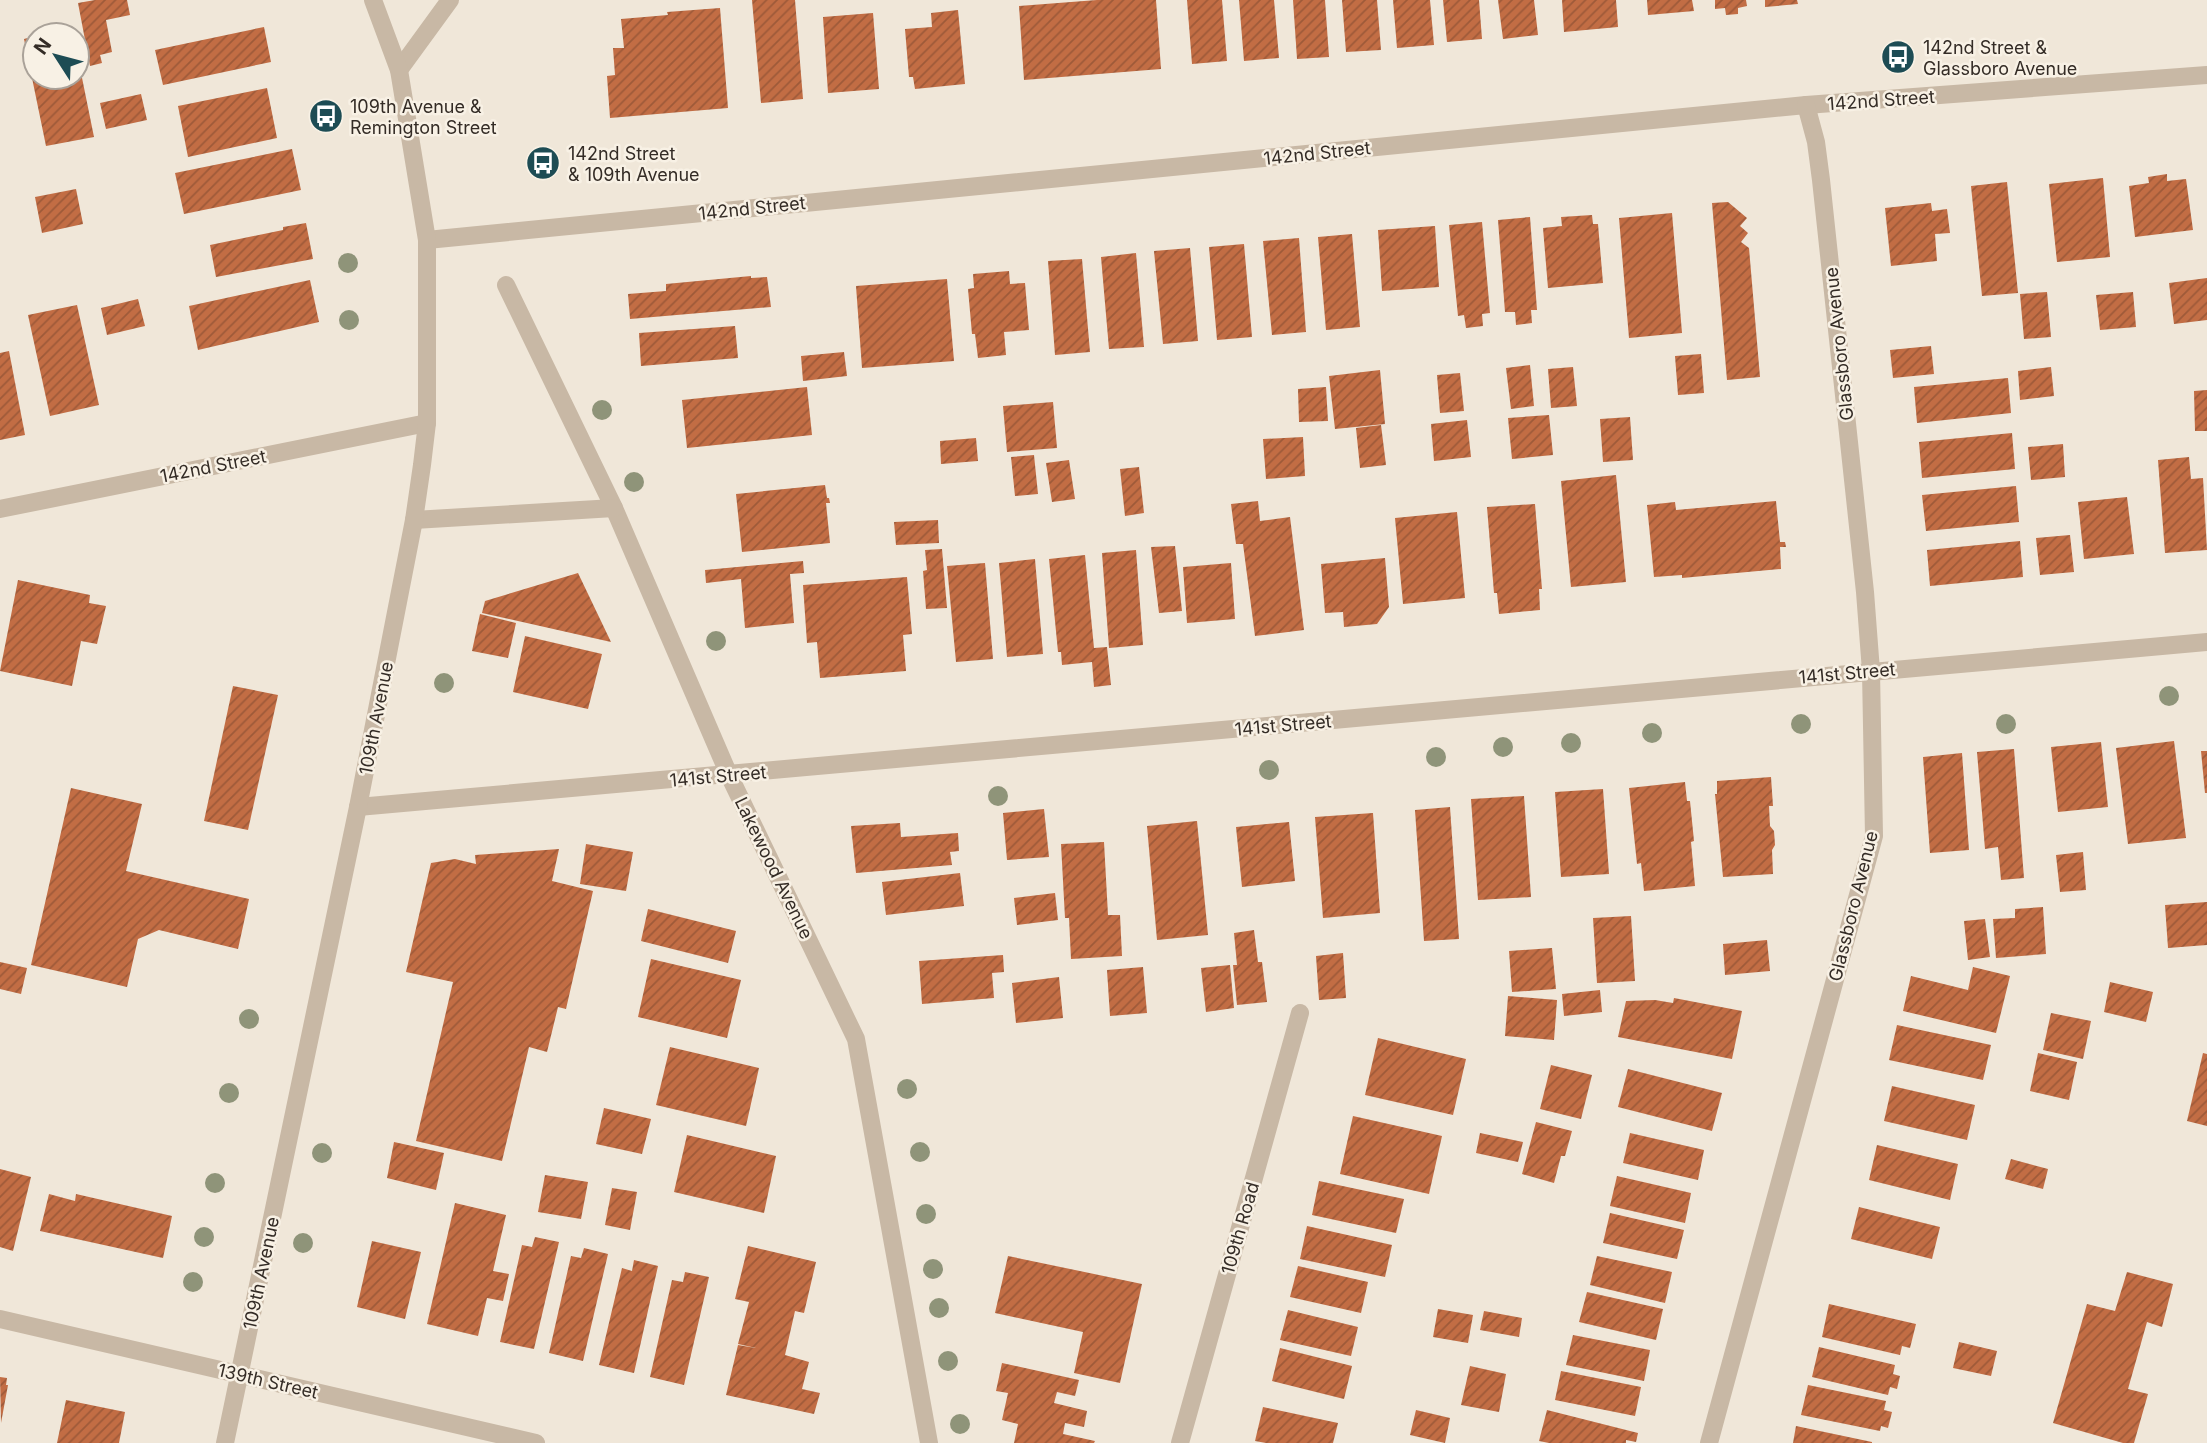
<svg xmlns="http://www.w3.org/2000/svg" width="2207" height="1443" font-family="Inter,sans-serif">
  <defs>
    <pattern id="building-hatch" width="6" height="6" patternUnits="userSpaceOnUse" patternTransform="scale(1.75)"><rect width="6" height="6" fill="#c26d44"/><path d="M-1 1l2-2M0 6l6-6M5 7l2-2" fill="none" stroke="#9e5a39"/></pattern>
  </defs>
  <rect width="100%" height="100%" fill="#f0e7d9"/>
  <g fill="url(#building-hatch)">
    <polygon points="95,0 127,0 130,15 106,20 112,52 100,55 102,63 90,66 78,3"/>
    <polygon points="752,0 795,0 803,99 761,103"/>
    <polygon points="1097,0 1156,0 1161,69 1024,80 1019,6"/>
    <polygon points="1187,0 1222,0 1227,61 1192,64"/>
    <polygon points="1239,0 1274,0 1279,58 1244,61"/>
    <polygon points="1293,0 1325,0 1329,57 1297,59"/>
    <polygon points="1342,0 1377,0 1381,50 1346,52"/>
    <polygon points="1393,0 1430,0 1434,45 1397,48"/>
    <polygon points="1443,0 1479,0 1482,39 1447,42"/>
    <polygon points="1498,0 1534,0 1538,35 1503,39"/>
    <polygon points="1562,0 1616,0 1618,27 1564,32"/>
    <polygon points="1647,0 1692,0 1694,11 1648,15"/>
    <polygon points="1715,0 1746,0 1747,6 1738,8 1738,14 1726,15 1725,8 1715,9"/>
    <polygon points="1765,0 1797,0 1798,4 1765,7"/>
    <polygon points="720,8 728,108 610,118 607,76 615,75 613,48 624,48 621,19 668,15 667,12"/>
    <polygon points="958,10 965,84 915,89 913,77 909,77 905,29 932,27 931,13"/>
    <polygon points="873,13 879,89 828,93 823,17"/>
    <polygon points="264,27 271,62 163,85 155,50"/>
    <polygon points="72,29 74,35 49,35 48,34"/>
    <polygon points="35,36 35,77 77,77 78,58 94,137 46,146 24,39"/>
    <polygon points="267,88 277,138 188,157 178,106"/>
    <polygon points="141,94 147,120 106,129 100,103"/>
    <polygon points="292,149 301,190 184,214 175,173"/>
    <polygon points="2167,174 2167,181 2186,179 2193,230 2135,237 2129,186 2149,183 2148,177"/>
    <polygon points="2103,178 2110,257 2057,262 2049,184"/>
    <polygon points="2007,182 2018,293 1982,296 1971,186"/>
    <polygon points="76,189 83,224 42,233 35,197"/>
    <polygon points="1728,202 1747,218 1740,226 1748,233 1741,242 1749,248 1760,377 1727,380 1712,203"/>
    <polygon points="1931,203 1932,211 1947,209 1950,233 1935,234 1937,261 1891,266 1885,208"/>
    <polygon points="1672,213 1682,333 1629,338 1619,218"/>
    <polygon points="1592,215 1593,224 1598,224 1603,283 1548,288 1543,228 1562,226 1561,217"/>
    <polygon points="1530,217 1537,310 1531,310 1532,323 1516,325 1515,312 1505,312 1498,220"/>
    <polygon points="1482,222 1490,313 1482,314 1483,326 1466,328 1464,315 1458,316 1449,225"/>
    <polygon points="306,223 313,259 216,277 210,245 283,230 283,227"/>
    <polygon points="1435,226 1439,287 1382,291 1378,230"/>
    <polygon points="1352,234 1360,327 1326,330 1318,237"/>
    <polygon points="1299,238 1306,332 1272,335 1263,241"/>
    <polygon points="1244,244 1252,337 1217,340 1209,247"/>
    <polygon points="1190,248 1198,341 1163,344 1154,251"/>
    <polygon points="1136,253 1144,347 1109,349 1101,257"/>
    <polygon points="1082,259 1090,352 1055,355 1048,261"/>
    <polygon points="1009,271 1010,284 1025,283 1029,330 1004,332 1006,355 978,358 975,334 972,334 968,289 974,288 973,274"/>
    <polygon points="751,276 751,278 767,277 771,307 630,319 628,294 666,291 666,284"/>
    <polygon points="2207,278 2207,320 2174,324 2169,283"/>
    <polygon points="947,279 954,361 862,368 856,286"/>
    <polygon points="310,280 319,322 198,350 189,306"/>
    <polygon points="2047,292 2051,337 2024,339 2020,294"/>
    <polygon points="2133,292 2136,327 2100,330 2096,295"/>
    <polygon points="138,299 145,326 107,335 101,308"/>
    <polygon points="77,305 99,405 50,416 28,315"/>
    <polygon points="735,326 738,358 641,366 639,333"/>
    <polygon points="1931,346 1934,374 1893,378 1890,350"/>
    <polygon points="9,351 25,435 0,440 0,353"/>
    <polygon points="844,352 847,376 803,381 801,356"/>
    <polygon points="1701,354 1704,393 1678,395 1675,356"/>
    <polygon points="1530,365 1534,406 1511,409 1506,368"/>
    <polygon points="1573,367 1577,406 1551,408 1548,369"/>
    <polygon points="2051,367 2054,396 2020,400 2018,371"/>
    <polygon points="1380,370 1385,424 1335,429 1329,376"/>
    <polygon points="1460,373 1464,411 1440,413 1437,375"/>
    <polygon points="2008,378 2011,413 1917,423 1914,387"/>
    <polygon points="807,387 812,435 687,448 682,400"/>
    <polygon points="1326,387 1328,421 1299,422 1298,389"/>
    <polygon points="2207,390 2207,431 2195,431 2194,391"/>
    <polygon points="1053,402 1057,448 1007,452 1003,406"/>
    <polygon points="1549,415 1553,455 1512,459 1508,418"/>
    <polygon points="1630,417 1633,460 1603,462 1600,419"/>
    <polygon points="1467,420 1471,457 1434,461 1431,424"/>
    <polygon points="1381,425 1386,465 1360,468 1356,428"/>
    <polygon points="2012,433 2015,469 1922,478 1919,442"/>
    <polygon points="1303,437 1305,476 1266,479 1263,439"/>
    <polygon points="976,438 978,461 941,464 940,441"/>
    <polygon points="2063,444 2065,477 2031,480 2028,447"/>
    <polygon points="1034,455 1038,494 1015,496 1011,457"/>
    <polygon points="2189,457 2191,479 2203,478 2207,550 2165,553 2158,460"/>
    <polygon points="1069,460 1075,499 1052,502 1046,463"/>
    <polygon points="1139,467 1144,513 1125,516 1120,469"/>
    <polygon points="1616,475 1626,582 1571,587 1561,481"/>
    <polygon points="825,485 827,498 829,498 830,503 826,503 830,543 742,552 736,494"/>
    <polygon points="2016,486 2019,522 1926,531 1922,495"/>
    <polygon points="2127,497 2134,554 2084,559 2078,502"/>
    <polygon points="1258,501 1260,521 1290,517 1304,630 1255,636 1243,544 1236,544 1231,504"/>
    <polygon points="1776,501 1780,542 1785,542 1786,547 1780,547 1781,569 1682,578 1682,575 1654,577 1647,505 1675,502 1676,510"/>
    <polygon points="1535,504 1542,589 1539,589 1540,610 1499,614 1497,593 1494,593 1487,507"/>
    <polygon points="1457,512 1465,598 1403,604 1395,518"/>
    <polygon points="938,520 939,543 896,545 894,522"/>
    <polygon points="2070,535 2074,572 2040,575 2036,538"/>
    <polygon points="2020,541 2023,577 1930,586 1927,550"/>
    <polygon points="1175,546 1182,611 1159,613 1151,547"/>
    <polygon points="942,549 947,608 926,609 923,571 927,570 925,550"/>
    <polygon points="1136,550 1143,645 1109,648 1102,553"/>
    <polygon points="1085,555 1094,648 1107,647 1111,685 1094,687 1092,662 1062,665 1061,652 1058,652 1049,559"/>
    <polygon points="1385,558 1389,607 1377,624 1344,627 1343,612 1325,613 1321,564"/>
    <polygon points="1035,559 1043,654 1007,657 999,563"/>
    <polygon points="803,561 804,573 790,574 794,623 745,628 741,579 706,583 705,570"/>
    <polygon points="985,563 993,659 956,662 947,566"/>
    <polygon points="1231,563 1235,619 1187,623 1183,567"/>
    <polygon points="578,573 611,642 482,613 485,601"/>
    <polygon points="907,577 912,634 903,635 906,671 820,678 817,642 807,643 803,585"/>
    <polygon points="18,580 90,595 89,603 106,606 97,644 81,641 72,686 0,671"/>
    <polygon points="480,614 516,623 508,658 472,651"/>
    <polygon points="525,636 602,654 588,709 513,692"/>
    <polygon points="233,686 278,695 248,830 204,821"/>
    <polygon points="2174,741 2186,838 2128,844 2116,748"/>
    <polygon points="2101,742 2108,807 2058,812 2051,747"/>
    <polygon points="2014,749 2024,878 2001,880 1998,847 1985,849 1977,752"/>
    <polygon points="2201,751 2207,751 2207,793 2205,793"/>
    <polygon points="1962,753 1969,850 1930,853 1923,757"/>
    <polygon points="1771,777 1773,806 1769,806 1770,826 1774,831 1775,845 1772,850 1773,874 1723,877 1715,794 1717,794 1717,781"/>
    <polygon points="1685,782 1687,801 1690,801 1694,841 1691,842 1695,886 1644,891 1641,863 1637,864 1629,788"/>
    <polygon points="71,788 142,804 126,871 249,899 238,949 159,930 138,939 127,987 31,965"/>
    <polygon points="1603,789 1609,874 1561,877 1555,792"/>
    <polygon points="1524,796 1531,897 1478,900 1471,799"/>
    <polygon points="1450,807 1459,939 1424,941 1415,810"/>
    <polygon points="1044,809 1049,857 1007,860 1003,813"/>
    <polygon points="1373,813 1380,913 1323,918 1315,817"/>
    <polygon points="1197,821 1208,935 1157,940 1147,826"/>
    <polygon points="1289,822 1295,881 1242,887 1236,827"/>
    <polygon points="900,823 901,837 958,833 959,851 950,852 952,865 856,873 851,826"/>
    <polygon points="1104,842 1108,915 1120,915 1122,956 1071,959 1069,918 1065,918 1061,844"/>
    <polygon points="586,844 633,852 626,891 580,884"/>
    <polygon points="559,849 552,881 593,891 566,1009 558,1007 547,1052 529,1047 502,1161 416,1141 453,982 406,972 431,863 455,859 476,864 475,855"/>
    <polygon points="2083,852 2086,890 2060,892 2056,855"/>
    <polygon points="960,873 964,906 886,915 882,882"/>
    <polygon points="1055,893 1058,920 1017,925 1014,898"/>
    <polygon points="2207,902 2207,945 2168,948 2165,905"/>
    <polygon points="2043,907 2046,954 1996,958 1993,919 2015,918 2015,909"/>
    <polygon points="648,909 736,931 728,963 641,941"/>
    <polygon points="1631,916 1635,981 1597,983 1593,918"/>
    <polygon points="1985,919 1990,957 1968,960 1964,921"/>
    <polygon points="1254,930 1258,962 1262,962 1267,1002 1237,1005 1233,965 1237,965 1234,933"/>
    <polygon points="1767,940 1770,971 1725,975 1723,944"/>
    <polygon points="1552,948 1556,989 1512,992 1509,951"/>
    <polygon points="1343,953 1346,998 1319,1000 1316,956"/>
    <polygon points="1003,955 1004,972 992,973 994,998 922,1004 919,961"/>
    <polygon points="651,959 741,980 727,1038 638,1017"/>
    <polygon points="0,962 27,968 21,994 0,989"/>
    <polygon points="1230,965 1234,1008 1206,1012 1201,968"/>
    <polygon points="1143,967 1147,1013 1110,1016 1107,970"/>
    <polygon points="1973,967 2010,976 1996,1033 1903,1011 1911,976 1968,990"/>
    <polygon points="1059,977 1063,1018 1016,1023 1012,983"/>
    <polygon points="2110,982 2153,992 2146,1022 2104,1012"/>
    <polygon points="1600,990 1602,1012 1564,1016 1562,994"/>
    <polygon points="1508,996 1557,1000 1554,1040 1505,1036"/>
    <polygon points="1674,998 1742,1011 1732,1059 1618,1037 1626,1001 1655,1000 1673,1003"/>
    <polygon points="2051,1013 2091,1021 2083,1059 2043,1050"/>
    <polygon points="1897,1025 1991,1045 1983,1080 1889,1060"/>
    <polygon points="1378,1038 1466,1059 1453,1115 1365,1095"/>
    <polygon points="670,1047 759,1068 746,1126 656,1105"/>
    <polygon points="2038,1053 2077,1062 2069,1100 2030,1091"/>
    <polygon points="2203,1053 2207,1054 2207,1126 2187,1121"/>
    <polygon points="1551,1065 1592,1075 1581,1119 1540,1109"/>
    <polygon points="1628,1069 1722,1093 1712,1131 1618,1107"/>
    <polygon points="1892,1086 1975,1105 1967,1140 1884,1121"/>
    <polygon points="604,1108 651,1119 642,1154 596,1144"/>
    <polygon points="1353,1116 1442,1136 1429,1194 1340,1174"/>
    <polygon points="1536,1122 1572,1131 1565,1156 1561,1156 1554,1183 1522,1174"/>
    <polygon points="1480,1133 1523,1142 1518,1162 1476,1153"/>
    <polygon points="1630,1133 1704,1150 1698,1180 1623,1163"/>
    <polygon points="687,1135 776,1156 764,1213 674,1192"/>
    <polygon points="394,1142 444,1153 436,1190 387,1178"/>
    <polygon points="1877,1145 1958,1164 1950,1200 1869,1180"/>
    <polygon points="2011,1159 2048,1169 2043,1189 2005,1179"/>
    <polygon points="0,1169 31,1177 13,1251 0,1247"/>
    <polygon points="545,1175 588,1182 581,1219 538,1212"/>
    <polygon points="1617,1176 1691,1193 1685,1223 1610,1206"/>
    <polygon points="1319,1181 1404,1199 1396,1233 1312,1215"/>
    <polygon points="612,1188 637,1192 630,1230 605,1225"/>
    <polygon points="49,1194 75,1201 76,1194 172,1216 163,1258 40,1231"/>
    <polygon points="455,1203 506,1215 493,1271 509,1274 503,1301 487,1298 478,1336 427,1324"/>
    <polygon points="1859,1207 1940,1227 1932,1259 1851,1239"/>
    <polygon points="1610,1213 1684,1230 1677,1259 1603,1243"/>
    <polygon points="1307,1226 1392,1245 1385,1277 1300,1259"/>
    <polygon points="535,1237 559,1242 534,1349 500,1342 522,1245 532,1247"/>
    <polygon points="372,1241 421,1252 405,1319 357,1307"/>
    <polygon points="748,1246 816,1262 804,1313 795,1311 785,1355 809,1362 802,1389 820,1393 814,1414 726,1395 738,1345 756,1348 738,1344 749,1302 735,1299"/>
    <polygon points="584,1248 608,1254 583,1361 549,1353 571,1256 581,1258"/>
    <polygon points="1008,1256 1142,1284 1120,1383 1074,1373 1083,1332 995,1313"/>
    <polygon points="1597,1256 1672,1272 1665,1303 1590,1285"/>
    <polygon points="634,1260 658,1266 634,1373 599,1365 622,1268 632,1271"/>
    <polygon points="1298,1266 1368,1282 1361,1313 1290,1297"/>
    <polygon points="685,1272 709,1277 684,1385 650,1377 672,1280 683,1282"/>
    <polygon points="2127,1272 2173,1284 2162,1327 2147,1322 2128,1389 2148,1394 2134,1443 2123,1443 2053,1423 2087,1304 2115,1311"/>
    <polygon points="1587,1292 1663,1309 1656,1340 1579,1322"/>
    <polygon points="1829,1304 1916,1324 1910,1348 1902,1346 1900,1355 1822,1337"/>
    <polygon points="1438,1309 1473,1315 1468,1343 1433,1337"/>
    <polygon points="1288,1310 1358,1327 1351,1356 1280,1340"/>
    <polygon points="1484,1311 1522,1318 1519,1337 1480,1330"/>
    <polygon points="1573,1335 1650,1350 1644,1381 1566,1365"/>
    <polygon points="1959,1342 1997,1351 1991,1376 1953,1368"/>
    <polygon points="1819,1347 1895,1365 1893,1374 1900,1376 1897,1389 1890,1387 1888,1395 1812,1377"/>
    <polygon points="1280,1348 1352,1366 1344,1399 1272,1381"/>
    <polygon points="1002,1363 1079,1380 1075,1396 1057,1392 1054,1403 1087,1411 1084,1427 1065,1423 1063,1434 1095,1441 1094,1443 1014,1443 1018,1424 1002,1420 1008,1393 996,1391"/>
    <polygon points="1470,1366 1506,1374 1499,1412 1461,1405"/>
    <polygon points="1561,1371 1641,1387 1635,1416 1555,1400"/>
    <polygon points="0,1377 7,1378 6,1385 8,1385 1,1423"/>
    <polygon points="1808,1385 1886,1401 1884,1410 1892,1412 1888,1428 1881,1426 1880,1431 1801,1415"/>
    <polygon points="66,1400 125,1412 119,1443 57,1443"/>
    <polygon points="1263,1407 1338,1423 1333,1443 1266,1443 1255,1441"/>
    <polygon points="1416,1410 1450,1418 1445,1443 1410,1435"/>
    <polygon points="1547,1410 1638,1433 1636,1442 1626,1440 1626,1443 1549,1443 1539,1441"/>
    <polygon points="1796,1426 1872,1442 1872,1443 1793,1443"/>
  </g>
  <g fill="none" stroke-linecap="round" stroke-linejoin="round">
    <g stroke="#c8b8a5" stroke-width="18">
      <polyline points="399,70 450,0"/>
      <polyline points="427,240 1806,105 2207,75"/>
      <polyline points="506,285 614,508 729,775 856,1039 929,1443"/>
      <polyline points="0,509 427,423"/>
      <polyline points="414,520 614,508"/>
      <polyline points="358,807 2207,642"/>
      <polyline points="0,1319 536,1443"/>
      <polyline points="225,1443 358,807 414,520 422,465 427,423 427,240 399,70 373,0"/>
      <polyline points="1180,1443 1300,1013"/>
      <polyline points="1709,1443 1874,836 1871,671 1865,592 1821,180 1816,142 1806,105"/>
    </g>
  </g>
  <g fill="#8f9479">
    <circle cx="348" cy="263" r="10"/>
    <circle cx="349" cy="320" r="10"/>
    <circle cx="602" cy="410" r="10"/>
    <circle cx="634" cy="482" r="10"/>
    <circle cx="716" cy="641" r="10"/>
    <circle cx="444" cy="683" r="10"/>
    <circle cx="2169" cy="696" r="10"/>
    <circle cx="1801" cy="724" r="10"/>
    <circle cx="2006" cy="724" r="10"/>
    <circle cx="1652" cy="733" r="10"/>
    <circle cx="1571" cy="743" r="10"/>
    <circle cx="1503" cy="747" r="10"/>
    <circle cx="1436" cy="757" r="10"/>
    <circle cx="1269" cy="770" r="10"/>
    <circle cx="998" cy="796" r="10"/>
    <circle cx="249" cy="1019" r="10"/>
    <circle cx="907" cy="1089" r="10"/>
    <circle cx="229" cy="1093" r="10"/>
    <circle cx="920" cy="1152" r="10"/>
    <circle cx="322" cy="1153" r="10"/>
    <circle cx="215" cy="1183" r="10"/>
    <circle cx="926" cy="1214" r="10"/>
    <circle cx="204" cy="1237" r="10"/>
    <circle cx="303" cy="1243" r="10"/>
    <circle cx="933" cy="1269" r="10"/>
    <circle cx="193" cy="1282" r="10"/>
    <circle cx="939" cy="1308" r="10"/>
    <circle cx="948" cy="1361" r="10"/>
    <circle cx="960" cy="1424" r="10"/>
  </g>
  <defs>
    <g id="bus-disc" transform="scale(1.75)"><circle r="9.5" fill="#1d4c54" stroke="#f8f1e5"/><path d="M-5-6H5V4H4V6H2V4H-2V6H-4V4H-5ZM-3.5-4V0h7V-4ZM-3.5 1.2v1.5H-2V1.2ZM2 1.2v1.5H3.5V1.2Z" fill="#fff"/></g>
  </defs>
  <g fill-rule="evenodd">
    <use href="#bus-disc" x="1898" y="57"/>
    <use href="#bus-disc" x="326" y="116"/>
    <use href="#bus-disc" x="543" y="163"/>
  </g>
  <g text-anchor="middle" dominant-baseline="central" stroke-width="5" stroke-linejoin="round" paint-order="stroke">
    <g font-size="18" fill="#342c26" stroke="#f8f1e5" text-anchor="start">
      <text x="1923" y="47">142nd Street &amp;<tspan x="1923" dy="21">Glassboro Avenue</tspan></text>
      <text x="350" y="106">109th Avenue &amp;<tspan x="350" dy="21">Remington Street</tspan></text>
      <text x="568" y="153">142nd Street<tspan x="568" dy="21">&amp; 109th Avenue</tspan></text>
    </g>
    <g font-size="18" fill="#342c26" stroke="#f8f1e5">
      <text transform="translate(1881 100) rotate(-4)">142nd Street</text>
      <text transform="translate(1317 153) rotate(-6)">142nd Street</text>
      <text transform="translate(752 208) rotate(-6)">142nd Street</text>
      <text transform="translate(1839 344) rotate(-96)">Glassboro Avenue</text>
      <text transform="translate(213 466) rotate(-11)">142nd Street</text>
      <text transform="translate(1847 673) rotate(-5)">141st Street</text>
      <text transform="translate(376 718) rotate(-79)">109th Avenue</text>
      <text transform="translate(1283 725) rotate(-5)">141st Street</text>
      <text transform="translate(718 776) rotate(-5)">141st Street</text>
      <text transform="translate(774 868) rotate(64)">Lakewood Avenue</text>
      <text transform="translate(1853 906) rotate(-76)">Glassboro Avenue</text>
      <text transform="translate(1240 1228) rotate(-74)">109th Road</text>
      <text transform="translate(261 1273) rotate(-78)">109th Avenue</text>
      <text transform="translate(268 1381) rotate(13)">139th Street</text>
    </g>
  </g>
  <g transform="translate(56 56) rotate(306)"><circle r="33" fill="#f8f1e5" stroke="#aaa299" stroke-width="2"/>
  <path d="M0-5L12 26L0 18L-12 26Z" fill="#1d4c54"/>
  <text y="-10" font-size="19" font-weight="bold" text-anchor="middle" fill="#342c26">N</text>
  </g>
</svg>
